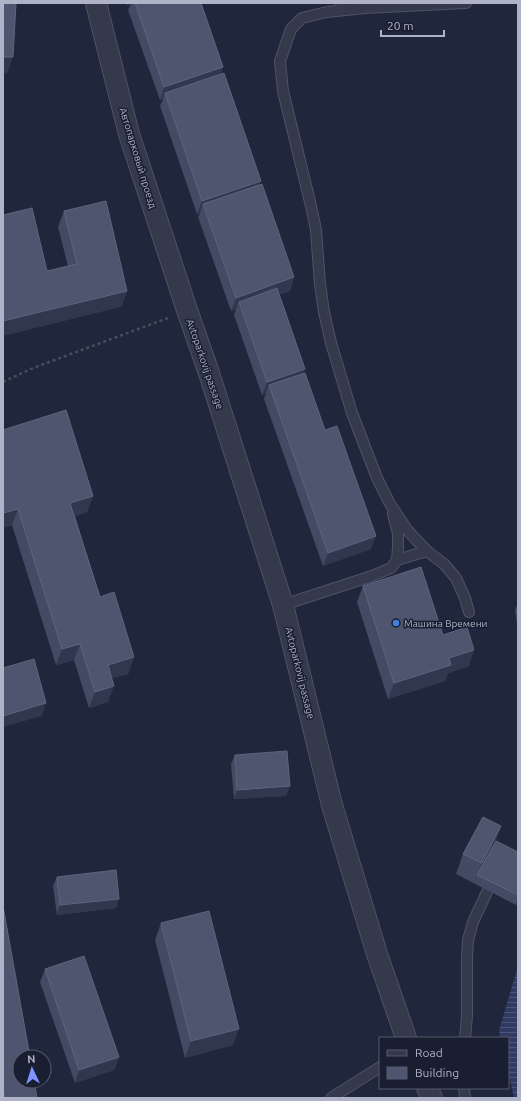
<svg xmlns="http://www.w3.org/2000/svg" width="521" height="1101" font-family="Ubuntu,sans-serif">
  <defs>
    <pattern id="water-rules" width="6" height="5" patternUnits="userSpaceOnUse"><rect width="6" height="5" fill="#303a62"/><path d="M0 2.5h6" fill="none" stroke="#4b5477"/></pattern>
  </defs>
  <rect width="100%" height="100%" fill="#20263c"/>
  <polygon fill="url(#water-rules)" points="518,966 518,1098 514,1098 508,1071 508,1038 500,1038 499,1030"/>
  <g fill="none" stroke-linecap="round" stroke-linejoin="round">
    <g stroke="#4e5366" stroke-width="12">
      <g id="lane">
        <polyline points="341,3 365,8 466,3"/>
        <polyline points="365,8 327,12 302,18 291,29 280,61 283,91 311,206 316,230 320,284 324,312 331,343 352,413 377,478 390,504 408,531 427,551 444,564 456,578 465,598 469,612"/>
        <polyline points="397,560 427,551"/>
        <polyline points="283,605 372,576 391,568 397,560 398,547 398,534 393,514"/>
        <polyline points="465,1038 467,1016 467,956 468,940 473,922 487,892"/>
        <polyline points="464,1088 465,1098"/>
        <polyline points="331,1098 380,1067"/>
      </g>
    </g>
    <g stroke="#4e5366" stroke-width="22">
      <g id="street">
        <polyline points="96,3 129,134 187,310 208,370 283,605 332,805 377,954 406,1038"/>
        <polyline points="427,1088 432,1098"/>
      </g>
    </g>
    <polyline stroke="#3f515a" stroke-width="2.5" stroke-dasharray="3 3" stroke-linecap="butt" points="3,382 33,368 168,318"/>
    <use href="#lane" stroke="#34394c" stroke-width="10"/>
    <use href="#street" stroke="#34394c" stroke-width="20"/>
  </g>
  <g fill="#434a64">
    <polygon points="126,3 201,3 223,67 220,75 261,181 259,185 294,277 290,291 279,294 303,373 325,430 371,549 323,566 264,399 266,393 262,395 234,315 236,309 231,311 198,217 200,213 197,214 160,106 163,99 160,100 128,10 131,4 127,5"/>
    <polygon points="64,211 127,291 121,307 47,271 68,266 58,227"/>
    <polygon points="3,430 93,496 87,512 75,516 100,597 134,657 128,674 112,678 108,702 89,708 74,660 56,665 12,525 3,528"/>
    <polygon points="363,586 443,635 469,666 448,673 445,681 388,699 357,602"/>
    <polygon points="518,603 518,631 515,610"/>
    <polygon points="235,755 290,786 286,796 234,799 231,764"/>
    <polygon points="496,841 518,852 518,900 516,905 456,874 463,854"/>
    <polygon points="57,877 116,908 57,915 53,886"/>
    <polygon points="3,906 37,1098 3,1098"/>
    <polygon points="161,923 233,1045 185,1058 155,940"/>
    <polygon points="45,969 119,1057 114,1070 75,1083 40,982"/>
  </g>
  <g fill="#30374f">
    <polygon points="3,57 13,57 7,74 3,73"/>
    <polygon points="223,67 218,80 165,93 163,99 160,100 164,87"/>
    <polygon points="261,181 256,194 203,204 200,213 197,214 202,201"/>
    <polygon points="294,277 290,291 241,308 239,302 236,309 231,311 236,298"/>
    <polygon points="127,291 121,307 3,336 3,321"/>
    <polygon points="305,369 300,382 269,385 266,393 262,395 267,382"/>
    <polygon points="93,496 87,512 65,519 70,503"/>
    <polygon points="18,509 12,525 3,528 3,513"/>
    <polygon points="376,536 371,549 323,566 328,553"/>
    <polygon points="80,644 74,660 56,665 62,649"/>
    <polygon points="474,650 469,666 448,673 445,681 388,699 394,683 449,658"/>
    <polygon points="134,657 128,674 102,681 108,665"/>
    <polygon points="114,686 108,702 89,708 95,692"/>
    <polygon points="46,703 42,716 3,727 3,716"/>
    <polygon points="290,786 286,796 234,799 237,790"/>
    <polygon points="501,826 494,847 477,875 474,884 482,863"/>
    <polygon points="119,899 116,908 57,915 60,905"/>
    <polygon points="239,1029 233,1045 185,1058 191,1041"/>
    <polygon points="119,1057 114,1070 75,1083 79,1070"/>
  </g>
  <g fill="#4f556e" stroke="#5e647c">
    <polygon points="3,3 16,3 13,57 3,57"/>
    <polygon points="135,3 201,3 223,67 164,87"/>
    <polygon points="224,73 261,181 202,201 165,93"/>
    <polygon points="262,184 294,277 236,298 203,204"/>
    <polygon points="106,201 127,291 3,321 3,215 32,208 47,271 77,264 64,211"/>
    <polygon points="277,288 305,369 267,382 239,302"/>
    <polygon points="305,373 325,430 337,426 376,536 328,553 269,385"/>
    <polygon points="66,410 93,496 70,503 100,597 114,592 134,657 108,665 114,686 95,692 80,644 62,649 18,509 3,513 3,430"/>
    <polygon points="421,567 443,635 467,627 474,650 449,658 451,665 394,683 363,586"/>
    <polygon points="34,659 46,703 3,716 3,668"/>
    <polygon points="287,751 290,786 237,790 235,755"/>
    <polygon points="483,817 501,826 482,863 463,854"/>
    <polygon points="496,841 518,852 518,895 477,875"/>
    <polygon points="116,870 119,899 60,905 57,877"/>
    <polygon points="3,906 30,1057 20,1057 20,1081 34,1081 37,1098 5,1098 3,1089"/>
    <polygon points="209,911 239,1029 191,1041 161,923"/>
    <polygon points="84,956 119,1057 79,1070 45,969"/>
  </g>
  <circle fill="#3f7fe0" stroke="#191e30" stroke-width="1.5" cx="396" cy="623" r="4"/>
  <g text-anchor="middle" dominant-baseline="central" stroke-width="3" stroke-linejoin="round" paint-order="stroke">
    <g font-size="10" fill="#aeb3c8" stroke="#191e30">
      <text transform="translate(138 158) rotate(73)">Автопарковый проезд</text>
      <text transform="translate(205 364) rotate(71)">Avtoparkovij passage</text>
      <text transform="translate(300 673) rotate(76)">Avtoparkovij passage</text>
    </g>
    <g font-size="10" fill="#aeb3c8" stroke="#191e30" text-anchor="start">
      <text x="404" y="623">Машина Времени</text>
    </g>
  </g>
  <rect width="521" height="1101" fill="none" stroke="#aeb3c8" stroke-width="8"/>
  <rect x="379" y="1037" width="130" height="52" fill="#191e30" stroke="#555a6d"/>
  <rect x="387" y="1050" width="20" height="6" fill="#34394c" stroke="#555a6d"/>
  <text x="415" y="1057" font-size="12" fill="#aeb3c8">Road</text>
  <rect x="387" y="1067" width="20" height="12" fill="#4f556e" stroke="#555a6d"/>
  <text x="415" y="1077" font-size="12" fill="#aeb3c8">Building</text>
  <g transform="translate(32 1069) rotate(356)"><circle r="19" fill="#191e30" stroke="#555a6d"/>
  <path d="M0-3L7 15L0 10L-7 15Z" fill="#7c94ff"/>
  <text y="-6" font-size="11" font-weight="bold" text-anchor="middle" fill="#aeb3c8">N</text>
  </g>
  <path d="M381 30v6h63v-6" fill="none" stroke="#aeb3c8" stroke-width="2"/>
  <text x="387" y="30" font-size="12" fill="#aeb3c8" stroke="#191e30" stroke-width="3" paint-order="stroke">20 m</text>
</svg>
